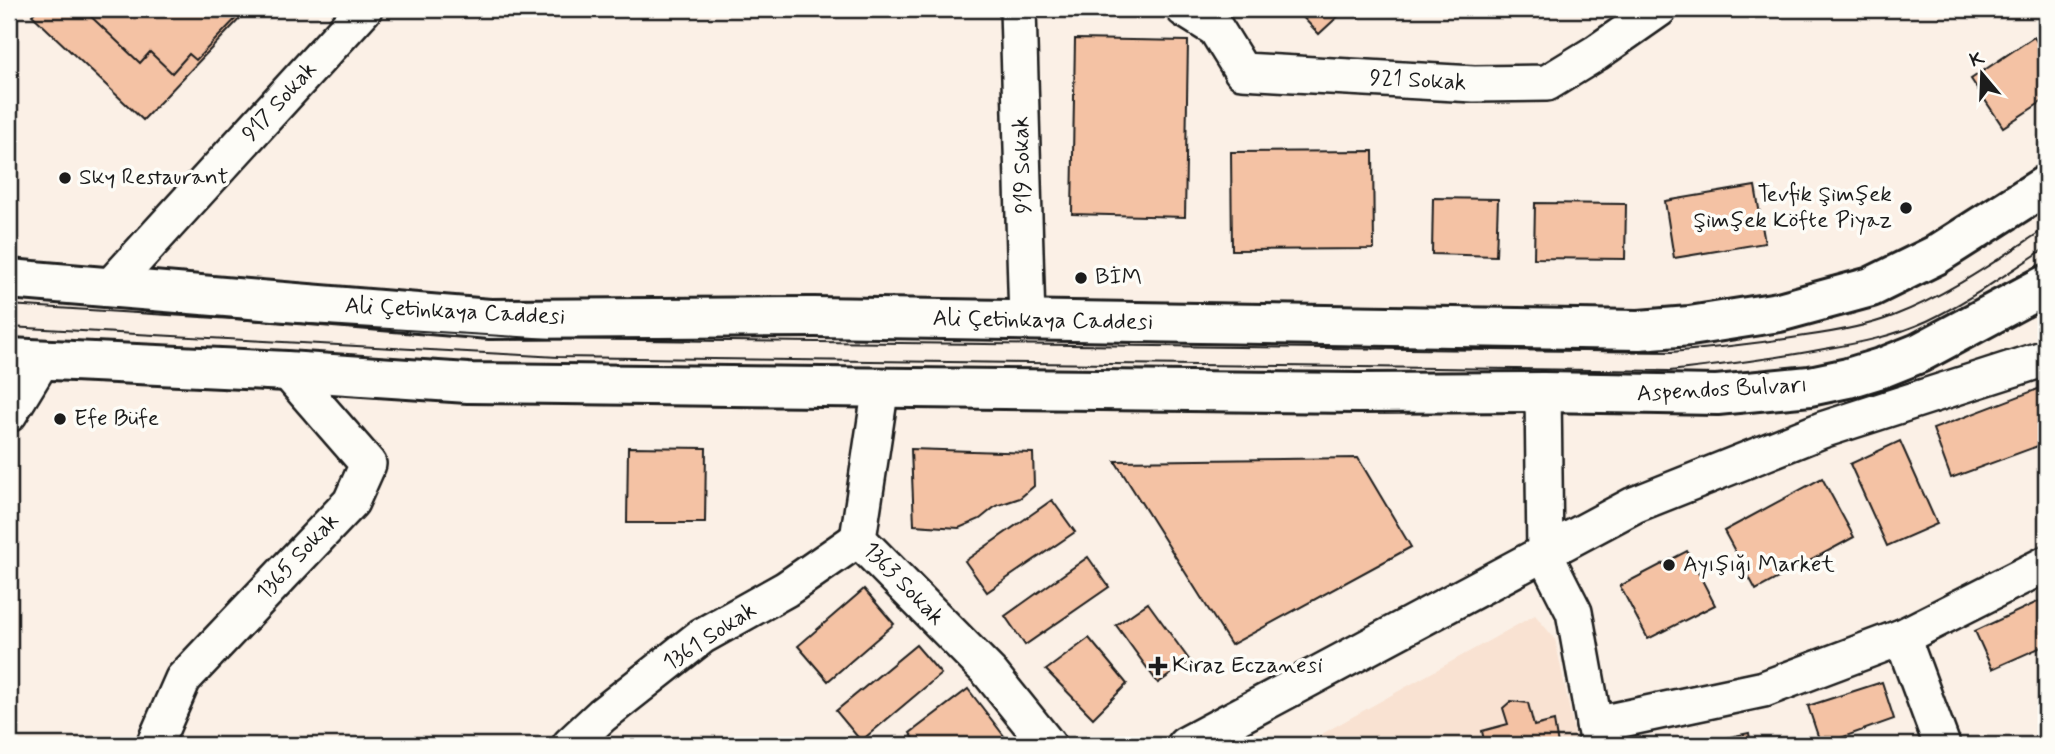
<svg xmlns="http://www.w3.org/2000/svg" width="2055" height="754" font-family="Mynerve,sans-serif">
  <rect width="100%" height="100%" fill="#fbf0e6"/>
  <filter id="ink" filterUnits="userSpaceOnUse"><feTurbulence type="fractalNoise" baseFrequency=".0143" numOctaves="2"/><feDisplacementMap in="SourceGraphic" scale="14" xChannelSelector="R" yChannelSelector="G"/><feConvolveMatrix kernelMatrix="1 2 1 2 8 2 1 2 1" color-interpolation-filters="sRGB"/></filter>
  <g filter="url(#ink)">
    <polygon fill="#f9e2d2" points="1535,615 1555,639 1577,745 1302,745"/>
    <g fill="#f4c2a4" stroke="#1c1c1c" stroke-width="2">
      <polygon points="38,9 249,9 143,120 32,15"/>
      <polygon points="83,9 245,9 196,60 189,54 172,73 150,52 140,63"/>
      <polygon points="1295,9 1346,9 1319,34"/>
      <polygon points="2034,37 2046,56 2046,99 2003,127 1971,79"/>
      <polygon points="1075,39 1188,41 1185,217 1072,214"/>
      <polygon points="1373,151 1374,249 1232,250 1231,152"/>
      <polygon points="1755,186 1765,243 1674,258 1665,201"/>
      <polygon points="1433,198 1498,199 1496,256 1432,254"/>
      <polygon points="1535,203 1626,204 1625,259 1534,258"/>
      <polygon points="2046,386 2046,443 1951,478 1933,429"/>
      <polygon points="1900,441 1937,524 1887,546 1850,464"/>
      <polygon points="628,447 706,448 705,523 627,523"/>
      <polygon points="911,449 1033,453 1034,486 1020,498 996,506 980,519 959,528 914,525"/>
      <polygon points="1358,458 1411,547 1231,645 1115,461"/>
      <polygon points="1822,478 1854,537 1756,590 1724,531"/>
      <polygon points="1052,500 1075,532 987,592 965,561"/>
      <polygon points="1687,551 1715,605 1648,639 1620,586"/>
      <polygon points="1088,557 1109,587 1025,645 1005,616"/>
      <polygon points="864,589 894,624 828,681 798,646"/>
      <polygon points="2046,598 2046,645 1992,669 1975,631"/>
      <polygon points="1148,603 1190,661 1158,683 1116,625"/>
      <polygon points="1089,638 1127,684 1093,718 1046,670"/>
      <polygon points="916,645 941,674 861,741 836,711"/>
      <polygon points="1882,682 1894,719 1821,745 1808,706"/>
      <polygon points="968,689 1011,745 919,745 910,733"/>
      <polygon points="1511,701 1528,703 1534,726 1554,721 1558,745 1485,745 1482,731 1508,724 1503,708"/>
      <polygon points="1749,733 1751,745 1692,745"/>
    </g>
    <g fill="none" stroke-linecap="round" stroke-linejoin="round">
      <g stroke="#1c1c1c" stroke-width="40">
        <g id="minor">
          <polyline points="1018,9 1027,321"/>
          <polyline points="1184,9 1216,29 1242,71 1474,84 1547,83 1596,53 1659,9"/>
          <polyline points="110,287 364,9"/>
          <polyline points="881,386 858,539 990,673 1048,745"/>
          <polyline points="1543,392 1545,555 1574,612 1598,745"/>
          <polyline points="9,414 42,360"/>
          <polyline points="1902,637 1942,745"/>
          <polyline points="1594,725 1764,689 1902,637 2046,564"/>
          <polyline points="154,745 183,679 351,502 368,464 287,371"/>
          <polyline points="570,745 602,715 702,636 786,589 858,539"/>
          <polyline points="1185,745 1634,505 1822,430 2046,358"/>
        </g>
      </g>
      <g stroke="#1c1c1c" stroke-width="44">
        <g id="primary">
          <polyline points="9,279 490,319 814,317 1639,330 1690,326 1779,312 1871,287 1936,255 2046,185"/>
          <polyline points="9,358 287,371 468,383 1358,393 1543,392 1717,395 1810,386 1848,378 1884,367 1919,353 2046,285"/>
        </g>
      </g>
      <use href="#minor" stroke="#fdfcf7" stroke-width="35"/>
      <use href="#primary" stroke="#fdfcf7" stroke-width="38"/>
      <g stroke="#1c1c1c" stroke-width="2">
        <path d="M 9,305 L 550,339 L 1672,352 C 1716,348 1761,343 1805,336 C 1834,332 1865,327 1893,316 C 1948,295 1997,260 2046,228"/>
        <path d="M 9,327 L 558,357 L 1670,371 C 1722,365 1773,359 1824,349 C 1860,343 1894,336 1927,321 C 1969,301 2007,273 2046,248"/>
      </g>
    </g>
  </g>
  <g fill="#1c1c1c" stroke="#fdfcf7" stroke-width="2.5">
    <circle cx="65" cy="178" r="7"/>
    <circle cx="1906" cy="208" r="7"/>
    <circle cx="1081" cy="278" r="7"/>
    <circle cx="60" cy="419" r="7"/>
    <circle cx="1669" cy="565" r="7"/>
    <path d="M1154.5 655.5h7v7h7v7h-7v7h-7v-7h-7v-7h7z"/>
  </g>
  <g text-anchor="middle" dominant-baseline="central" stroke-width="7" stroke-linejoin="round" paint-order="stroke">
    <g font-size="23" fill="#1c1c1c" stroke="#fdfcf7">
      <text transform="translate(1418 81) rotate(3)">921 Sokak</text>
      <text transform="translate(280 102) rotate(-48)">917 Sokak</text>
      <text transform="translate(1023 165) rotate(-92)">919 Sokak</text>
      <text transform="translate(455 312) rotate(3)">Ali Çetinkaya Caddesi</text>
      <text transform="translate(1043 321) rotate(1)">Ali Çetinkaya Caddesi</text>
      <text transform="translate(1722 390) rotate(-3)">Aspendos Bulvarı</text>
      <text transform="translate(298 557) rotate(-47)">1365 Sokak</text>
      <text transform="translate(903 584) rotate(46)">1363 Sokak</text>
      <text transform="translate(710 637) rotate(-33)">1361 Sokak</text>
    </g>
    <g font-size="23" fill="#1c1c1c" stroke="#fdfcf7" text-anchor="start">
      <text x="79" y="178">Sky Restaurant</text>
      <text x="1892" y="195" text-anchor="end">Tevfik Şimşek<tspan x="1892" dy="26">Şimşek Köfte Piyaz</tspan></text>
      <text x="1095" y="278">BİM</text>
      <text x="74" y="419">Efe Büfe</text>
      <text x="1683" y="565">Ayışığı Market</text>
      <text x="1172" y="666">Kiraz Eczanesi</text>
    </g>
  </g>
  <rect width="2055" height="754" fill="none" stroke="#fdfcf7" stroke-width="35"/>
  <rect x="18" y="18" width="2020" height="719" fill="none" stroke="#1c1c1c" stroke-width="2.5" filter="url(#ink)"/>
  <g transform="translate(1982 74) rotate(341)" stroke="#fdfcf7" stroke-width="5" paint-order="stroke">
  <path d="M0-5L12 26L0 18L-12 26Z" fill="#1c1c1c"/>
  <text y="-10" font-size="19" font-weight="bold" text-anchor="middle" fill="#1c1c1c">K</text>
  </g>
</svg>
